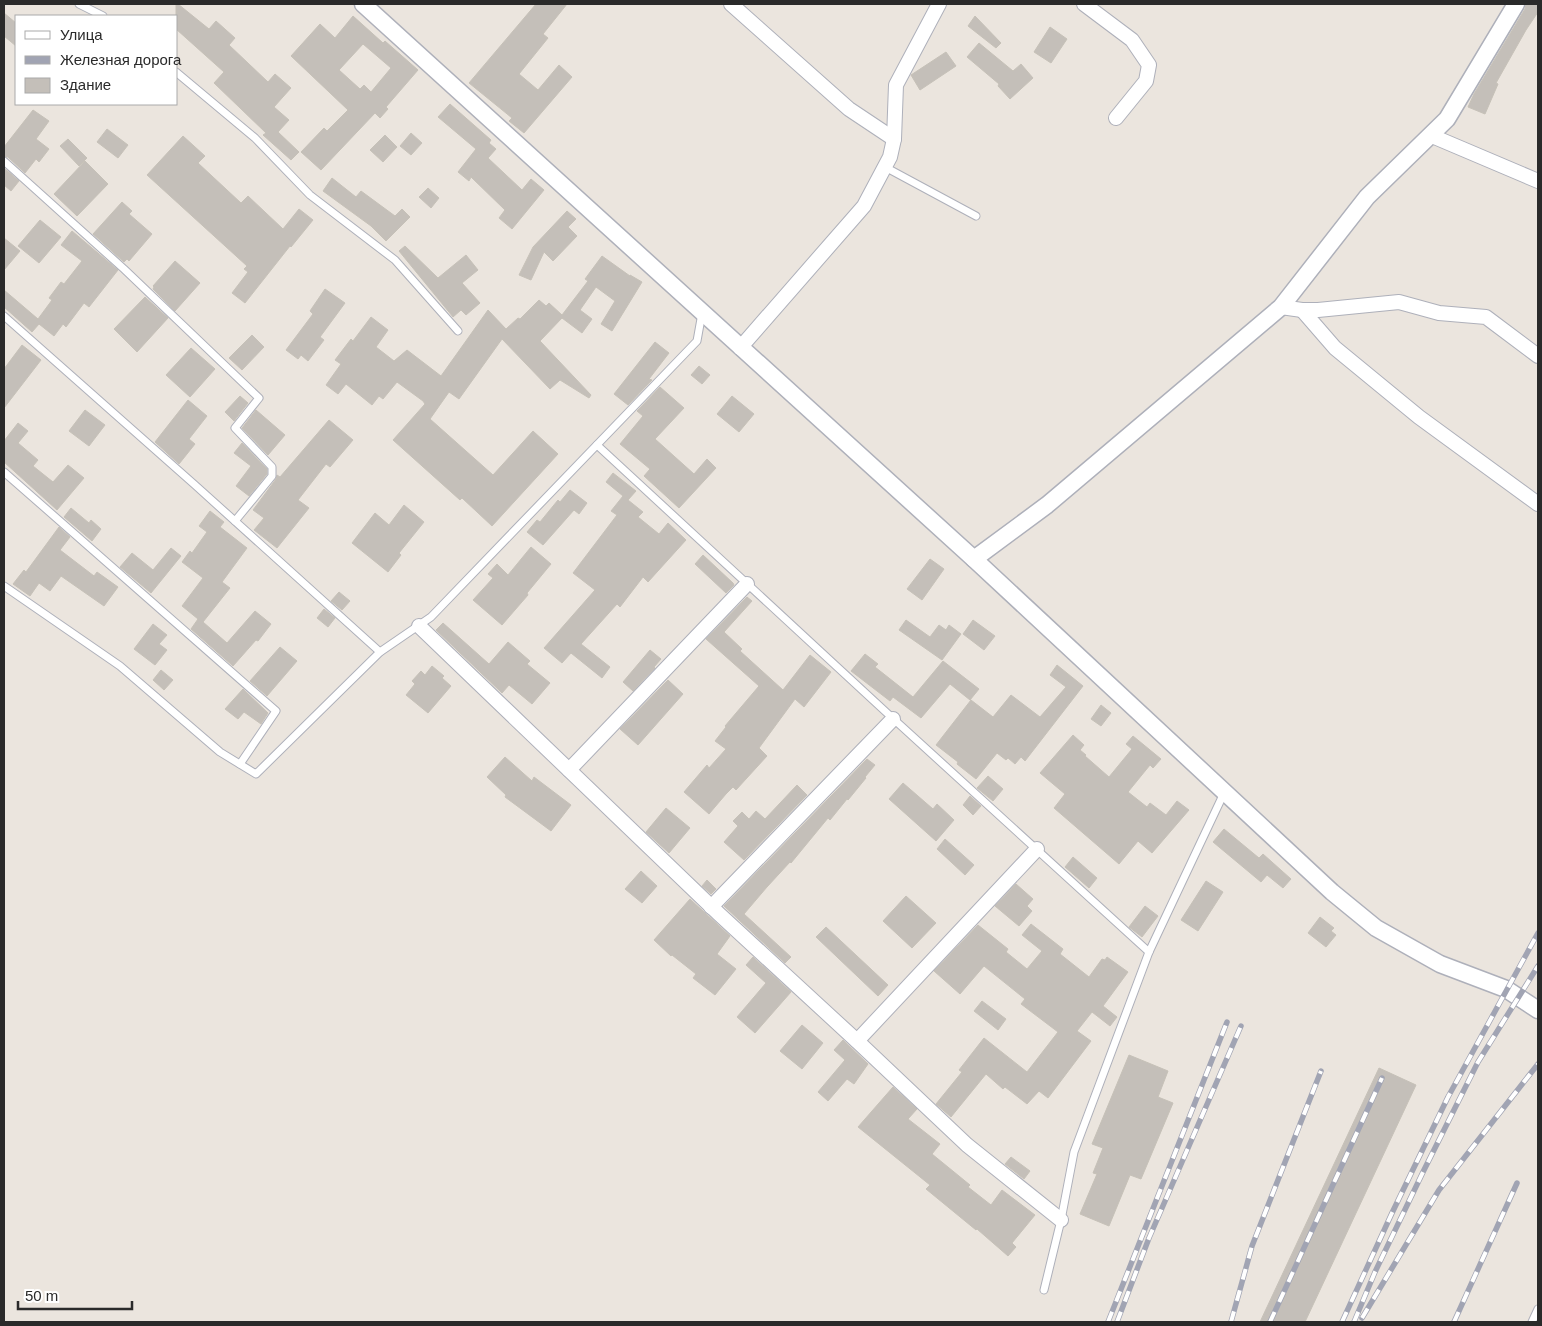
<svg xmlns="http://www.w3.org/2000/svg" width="1542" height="1326" font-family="Arial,sans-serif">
  <rect width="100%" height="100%" fill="#ebe5de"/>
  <g fill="#c4bfb9" stroke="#c6c1b8" fill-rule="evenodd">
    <polygon points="176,4 178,4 209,29 216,21 235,38 229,45 268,82 275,74 291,88 274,107 289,120 278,132 299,152 291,160 263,135 266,133 214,83 224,72 176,29"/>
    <polygon points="536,4 567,4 543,34 548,38 519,74 538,90 559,65 572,77 524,133 509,121 512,118 469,83"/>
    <polygon points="1526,4 1538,4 1538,12 1526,30 1496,83 1498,84 1485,114 1468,107 1474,94 1525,9"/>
    <polygon points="4,13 16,23 16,46 4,36"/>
    <path d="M 353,16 L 383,43 L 385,41 L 418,70 L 386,107 L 388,109 L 380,118 L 375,113 L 321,170 L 301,152 L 324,128 L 327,131 L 348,110 L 291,56 L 320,24 L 335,38 ZM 363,44 L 391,68 L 371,92 L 364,85 L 360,89 L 339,70 Z"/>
    <polygon points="975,16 1001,43 996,48 968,26"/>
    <polygon points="1050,27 1067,39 1051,63 1034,52"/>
    <polygon points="979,43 1013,71 1021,64 1033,78 1010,99 998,86 999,84 967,57"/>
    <polygon points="946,52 956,66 920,90 911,75"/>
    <polygon points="450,104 491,140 489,143 496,149 488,158 522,190 531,179 544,190 512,229 499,218 505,210 471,177 469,181 458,172 476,149 438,117"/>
    <polygon points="33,110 49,121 36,139 49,149 39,162 36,159 25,173 8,157 4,156 4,147"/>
    <polygon points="107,129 128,145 118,158 97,142"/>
    <polygon points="411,133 422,143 411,155 400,146"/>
    <polygon points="385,135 397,147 383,162 370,150"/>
    <polygon points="183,136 205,156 198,163 241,203 248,196 283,229 299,209 313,220 291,247 290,246 245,303 232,293 248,272 244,269 247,266 147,175"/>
    <polygon points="68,139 87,158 79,166 60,146"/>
    <polygon points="85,161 108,184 77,216 54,194"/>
    <polygon points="4,168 19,181 11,191 4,185"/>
    <polygon points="332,178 356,197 361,191 395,216 402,209 410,217 386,241 371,226 323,191"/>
    <polygon points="428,188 439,198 431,208 419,197"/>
    <polygon points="122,202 132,211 129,214 152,234 129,261 127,259 124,262 93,234"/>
    <polygon points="567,211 576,219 568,227 577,236 553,261 544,252 531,280 519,275 533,247"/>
    <polygon points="40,220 61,237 39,263 18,246"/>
    <polygon points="72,231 118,270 89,307 84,303 66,327 63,324 54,336 39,324 32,332 4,307 4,290 38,319 52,300 49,298 61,282 64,284 82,261 61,245"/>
    <polygon points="4,238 20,251 4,270"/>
    <polygon points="405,246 438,278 466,255 478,270 462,283 480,303 466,315 461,310 453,317 399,251"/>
    <polygon points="602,256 630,276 630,275 642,282 612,331 601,324 615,301 596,287 580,310 592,319 582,333 562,318 540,341 591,395 589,398 560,380 550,389 502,339 459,399 449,392 430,419 493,475 533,431 558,454 492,526 462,498 460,500 393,440 425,404 423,401 397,382 383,399 379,396 372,405 346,384 338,394 326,385 341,364 335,360 351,339 353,341 371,317 388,330 376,347 394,361 407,350 441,376 488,310 506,329 518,318 520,319 539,300 546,306 549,303 562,315 588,281 585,279"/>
    <polygon points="175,261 200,283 175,311 153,289 154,287 153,286"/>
    <polygon points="325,289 345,303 320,337 324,340 308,361 301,355 298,359 286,350 313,314 310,311"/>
    <polygon points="145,297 168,318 137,352 114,329"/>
    <polygon points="252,335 264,347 242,370 229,358"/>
    <polygon points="655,342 669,353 649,379 652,380 628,405 614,394"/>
    <polygon points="22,345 41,360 4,408 4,369"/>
    <polygon points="191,348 215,369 190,397 166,375"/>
    <polygon points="699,366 710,375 702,384 691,375"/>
    <polygon points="660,387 684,408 655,439 694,474 707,459 716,468 679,508 644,476 650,469 620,444 643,416 637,411"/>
    <polygon points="240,396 248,403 234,421 225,412"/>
    <polygon points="732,396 754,414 739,432 717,414"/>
    <polygon points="188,400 207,416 189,439 195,444 179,464 155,442"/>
    <polygon points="85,410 105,425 89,446 69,431"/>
    <polygon points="256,410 285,435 268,455 242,428"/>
    <polygon points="329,420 353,440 330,467 326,464 298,500 309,508 277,548 254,530 264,518 253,510 276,479 277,475 280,477"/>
    <polygon points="18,423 28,431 18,443 38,460 33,466 53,482 68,465 84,478 57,510 4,462 4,441"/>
    <polygon points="242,443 267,469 267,474 249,496 236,486 251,466 234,453"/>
    <polygon points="613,473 636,491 628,500 643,512 638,517 659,534 668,523 686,540 648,582 643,577 620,607 617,604 581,644 610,667 602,678 571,653 562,663 544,648 595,590 573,573 617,515 611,511 623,496 606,482"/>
    <polygon points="570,490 587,503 579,514 574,510 543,545 527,532 537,520 540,522 558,500 560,502"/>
    <polygon points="404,505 424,522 399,553 401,555 388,572 352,543 375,513 389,525"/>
    <polygon points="71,508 89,523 91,520 101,529 92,541 64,517"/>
    <polygon points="210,511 224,522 220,527 247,548 222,582 230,588 203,622 227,643 255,611 271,624 258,641 256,640 233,666 191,629 198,619 182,606 203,578 182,562 190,551 192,553 207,532 199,526"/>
    <polygon points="59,527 70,537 60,550 94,576 97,572 118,587 104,606 61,576 50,591 39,583 30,596 13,584 24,570 26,572"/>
    <polygon points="531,547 551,564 527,593 528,595 502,625 473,600 493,578 488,574 497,564 508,575"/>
    <polygon points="171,548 181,556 151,593 120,567 132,553 153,570"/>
    <polygon points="703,555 733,583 734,585 726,593 695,564"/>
    <polygon points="930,559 944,569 922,600 907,589"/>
    <polygon points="339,592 350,601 342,610 331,601"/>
    <polygon points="747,597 752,601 724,632 742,649 740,651 783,690 810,655 831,672 804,707 795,699 759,748 767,756 736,790 733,787 726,794 709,814 684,792 707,765 709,768 726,749 715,741 726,727 725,726 759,686 706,639"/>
    <polygon points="324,609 335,618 328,627 317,618"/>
    <polygon points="906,620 930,637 939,625 946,630 949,625 961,634 942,660 899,630"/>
    <polygon points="973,620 995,636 984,650 963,634"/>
    <polygon points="443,623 489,664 508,642 530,661 527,664 550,683 532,704 509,685 502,693 436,630"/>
    <polygon points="153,624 167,635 159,644 167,650 155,665 134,649"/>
    <polygon points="280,647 297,661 267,696 250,681"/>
    <polygon points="650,650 661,659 654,667 655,668 633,691 623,682"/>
    <polygon points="865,654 878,664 875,667 913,697 943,661 979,689 970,700 950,684 921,718 893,697 890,701 851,671"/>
    <polygon points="1057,665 1083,686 1025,761 1021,757 1015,764 1008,758 1006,760 997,753 976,779 957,764 958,762 936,745 971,700 993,717 1011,695 1040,717 1066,687 1050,675"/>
    <polygon points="432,666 444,676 442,678 451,686 428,713 406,695 415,684 412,681 421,671 425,675"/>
    <polygon points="161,670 173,680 164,690 153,680"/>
    <polygon points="668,680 683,694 638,745 620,729"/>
    <polygon points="243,689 268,713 261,724 244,712 238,719 225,709"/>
    <polygon points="1101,705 1111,713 1101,726 1091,719"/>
    <polygon points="1073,735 1084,745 1080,750 1086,755 1085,756 1109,777 1132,749 1126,744 1133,736 1161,759 1153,768 1150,765 1128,792 1147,807 1150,803 1166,815 1177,801 1189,810 1152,853 1138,841 1119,864 1054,808 1065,794 1040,773"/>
    <polygon points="505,757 532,781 534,777 571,805 551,831 505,797 506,795 487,777"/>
    <polygon points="867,759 875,765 865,777 866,778 848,800 847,799 830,820 828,818 791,863 790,862 767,887 744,914 791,957 785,963 724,906"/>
    <polygon points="988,776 1003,789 993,801 977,788"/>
    <polygon points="903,783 933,809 937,804 954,820 936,841 889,799"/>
    <polygon points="797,785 807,795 744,860 724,842 738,826 733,821 742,812 749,819 756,811 765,819"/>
    <polygon points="970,796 981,806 973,815 963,805"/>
    <polygon points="666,808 690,828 669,853 646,832"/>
    <polygon points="1224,829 1259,858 1263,854 1291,879 1283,888 1267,875 1261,882 1213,842"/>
    <polygon points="945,839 974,865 965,875 937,849"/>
    <polygon points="1073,857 1097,878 1089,888 1065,867"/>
    <polygon points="641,871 657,886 642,903 625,889"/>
    <polygon points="707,880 716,889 711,894 702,886"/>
    <polygon points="1206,881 1223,892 1198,931 1181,920"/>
    <polygon points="1016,884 1033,899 1027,906 1032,911 1019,926 995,906"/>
    <polygon points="906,896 936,923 912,948 883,921"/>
    <polygon points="690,899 730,936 717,954 736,969 715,995 693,978 696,974 672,955 671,956 654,940"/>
    <polygon points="1145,906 1158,916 1142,937 1129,927"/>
    <polygon points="1320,917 1334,928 1331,931 1336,935 1326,947 1308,933"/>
    <polygon points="1031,924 1063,949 1060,954 1089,977 1102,959 1105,960 1107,957 1128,972 1103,1006 1117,1017 1110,1026 1092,1012 1077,1031 1091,1041 1048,1098 1039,1091 1027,1104 1005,1087 1003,1089 986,1074 951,1117 936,1104 962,1072 959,1070 984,1038 1027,1072 1058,1032 1021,1004 1025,999 984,966 960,994 934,971 978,925 1008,949 1006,952 1027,969 1042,951 1022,935"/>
    <polygon points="826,927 888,985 878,996 816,937"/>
    <polygon points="753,957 791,992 755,1033 737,1017 766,983 746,965"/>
    <polygon points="982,1001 1006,1019 998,1030 974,1011"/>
    <polygon points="802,1025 823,1043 802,1069 780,1051"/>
    <polygon points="843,1040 868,1064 854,1084 847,1079 828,1101 818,1092 845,1060 834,1050"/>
    <polygon points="1129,1055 1168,1071 1158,1097 1173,1103 1141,1179 1130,1175 1109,1226 1080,1214 1097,1174 1093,1173 1103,1148 1092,1144"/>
    <polygon points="1379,1068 1416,1085 1305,1322 1260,1322"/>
    <polygon points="893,1087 917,1109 908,1119 940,1144 932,1154 970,1185 968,1187 991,1205 1002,1190 1035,1215 1012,1243 1016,1247 1008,1256 977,1229 976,1230 926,1189 930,1185 858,1127"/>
    <polygon points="1011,1157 1030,1171 1024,1179 1005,1164"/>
  </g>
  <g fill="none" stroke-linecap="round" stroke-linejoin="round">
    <g stroke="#aeb0ba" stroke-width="9">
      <g id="service">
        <polyline points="79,4 103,16"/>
        <polyline points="176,72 255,138 310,195 395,260 458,331"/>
        <polyline points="4,161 124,269 259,398 235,428 272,467 272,476 235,521"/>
        <polyline points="885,167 976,216"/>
        <polyline points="4,316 195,485 380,652"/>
        <polyline points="597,445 887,713 1149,952"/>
        <polyline points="4,472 276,711 240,764"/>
        <polyline points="4,586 120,666 220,752 256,774 380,652 431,617 697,341 702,313"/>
        <polyline points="1044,1290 1061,1220 1074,1152 1149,952 1224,793"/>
        <polyline points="1532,1322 1538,1309"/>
      </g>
    </g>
    <g stroke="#aeb0ba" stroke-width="16">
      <g id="minor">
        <polyline points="731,4 849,109 894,139"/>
        <polyline points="1084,4 1132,40 1149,65 1146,81 1116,118"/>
        <polyline points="1432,136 1538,181"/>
        <polyline points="1281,307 1302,310 1318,310 1399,302 1439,313 1486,317 1538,356"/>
        <polyline points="1302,310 1335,348 1419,417 1538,504"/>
        <polyline points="740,348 864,206 890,157 894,139 896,85 939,4"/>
        <polyline points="419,626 719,914 857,1041 967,1145 1061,1220"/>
        <polyline points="569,770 747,584"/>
        <polyline points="711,907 893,719"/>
        <polyline points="857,1041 1037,849"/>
      </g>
    </g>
    <g stroke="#aeb0ba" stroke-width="19">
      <g id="tertiary">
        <polyline points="363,4 974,559 1332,892 1376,928 1440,964 1506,989 1538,1010"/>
        <polyline points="974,559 1047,505 1281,307 1367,197 1447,119 1516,4"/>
      </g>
    </g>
    <use href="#service" stroke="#fff" stroke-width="7"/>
    <use href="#minor" stroke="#fff" stroke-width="14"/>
    <use href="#tertiary" stroke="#fff" stroke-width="16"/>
    <g stroke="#a1a4b3" stroke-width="5.5">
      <g id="rail">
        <polyline points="1362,1318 1439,1190 1538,1064"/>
        <polyline points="1108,1322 1227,1022"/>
        <polyline points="1117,1322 1149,1238 1241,1026"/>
        <polyline points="1231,1322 1252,1246 1321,1071"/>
        <polyline points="1270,1322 1382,1078"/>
        <polyline points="1342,1322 1392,1213 1448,1097 1538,933"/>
        <polyline points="1354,1322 1375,1272 1424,1170 1478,1062 1538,966"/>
        <polyline points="1454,1322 1517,1183"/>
      </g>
    </g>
    <use href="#rail" stroke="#fff" stroke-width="4" stroke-dasharray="11" stroke-linecap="butt"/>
  </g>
  <rect width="1542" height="1326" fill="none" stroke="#2a2a2a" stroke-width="10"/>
  <rect x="15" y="15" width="162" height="90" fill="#ffffff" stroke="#aaaaaa"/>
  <rect x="25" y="31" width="25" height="8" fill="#ffffff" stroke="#aaaaaa"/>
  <text x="60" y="40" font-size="15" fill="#2a2a2a">Улица</text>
  <rect x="25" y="56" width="25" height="8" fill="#a1a4b3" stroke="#aaaaaa"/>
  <text x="60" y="65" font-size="15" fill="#2a2a2a">Железная дорога</text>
  <rect x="25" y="78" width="25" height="15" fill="#c4bfb9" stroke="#aaaaaa"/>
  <text x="60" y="90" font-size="15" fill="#2a2a2a">Здание</text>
  <path d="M18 1301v8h114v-8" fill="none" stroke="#2a2a2a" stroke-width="2.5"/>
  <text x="25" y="1301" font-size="15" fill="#2a2a2a" stroke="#ffffff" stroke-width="4" paint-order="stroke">50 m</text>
</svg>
